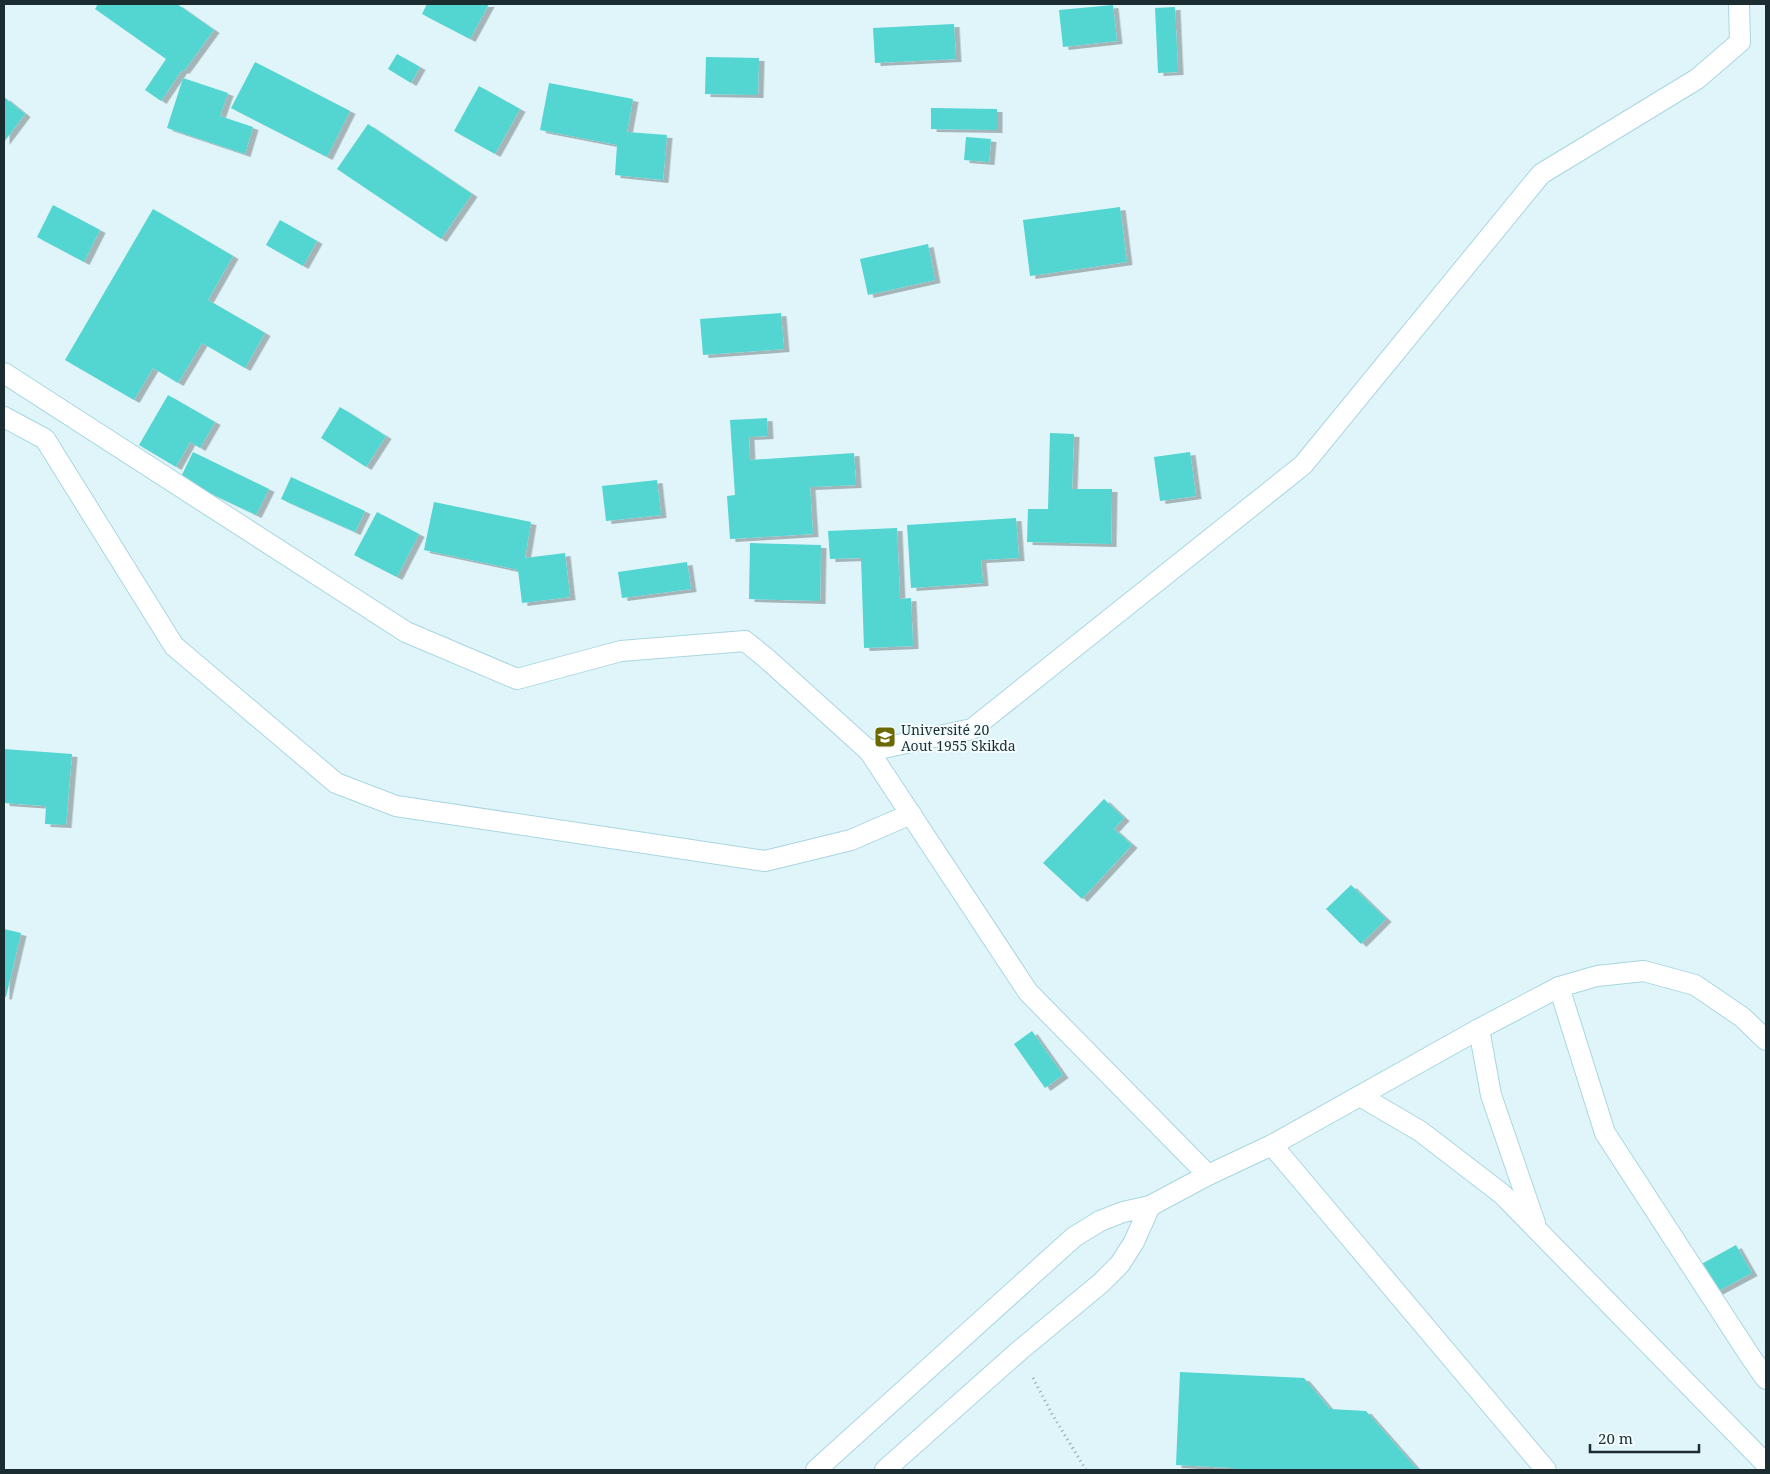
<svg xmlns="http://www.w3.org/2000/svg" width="1770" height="1474" font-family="'Noto Serif',serif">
  <defs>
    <filter id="shadow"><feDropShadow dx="5.5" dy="3" stdDeviation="0" flood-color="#0004"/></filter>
  </defs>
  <rect width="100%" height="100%" fill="#f3fcfe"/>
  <rect fill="#dff5fa" x="4" y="4" width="1762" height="1466"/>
  <g fill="#52d5d1" filter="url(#shadow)">
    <polygon points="98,4 177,4 214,30 184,71 182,70 161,101 145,90 166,59 95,9"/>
    <polygon points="427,4 489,4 470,39 422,14"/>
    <polygon points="1113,5 1117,41 1063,47 1059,10"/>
    <polygon points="1175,7 1178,72 1158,73 1155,8"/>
    <polygon points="954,24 956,59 875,63 873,28"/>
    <polygon points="397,54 420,67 411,83 388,69"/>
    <polygon points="706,57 759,58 758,95 705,94"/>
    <polygon points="255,62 350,111 327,157 231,108"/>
    <polygon points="183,78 228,93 220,116 253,127 245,154 167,128"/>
    <polygon points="549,83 633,99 627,132 667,135 663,180 615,175 617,145 540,130"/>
    <polygon points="479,86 520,109 495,154 454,131"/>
    <polygon points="4,97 25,114 4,142"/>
    <polygon points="931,108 997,109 997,130 931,129"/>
    <polygon points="368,124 472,194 441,239 337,169"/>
    <polygon points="966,137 991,139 989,162 964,160"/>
    <polygon points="53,205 100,230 84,262 37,237"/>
    <polygon points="1120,207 1127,262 1030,276 1023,220"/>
    <polygon points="153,209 233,256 208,300 265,333 245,368 202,343 178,383 153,368 134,400 65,360"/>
    <polygon points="280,220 317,241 303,266 266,245"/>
    <polygon points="928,244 935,280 868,295 860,259"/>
    <polygon points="781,313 784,349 703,355 700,319"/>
    <polygon points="168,395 215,422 200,448 190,442 176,467 139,445"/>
    <polygon points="340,407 386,436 366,467 321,438"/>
    <polygon points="767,418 768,436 749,437 750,460 854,453 856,485 810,487 813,534 730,539 727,496 735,495 730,420"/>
    <polygon points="1050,433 1074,434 1072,489 1112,489 1111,544 1027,542 1028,509 1048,509"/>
    <polygon points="193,452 269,489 256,515 180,479"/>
    <polygon points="1190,452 1196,496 1160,501 1154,457"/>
    <polygon points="291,477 365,511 355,532 281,499"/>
    <polygon points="657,480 661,515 606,521 602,486"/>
    <polygon points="434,502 531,522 525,558 565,553 570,597 522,603 518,570 424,550"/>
    <polygon points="377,512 419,534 397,577 354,555"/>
    <polygon points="1016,518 1019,558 981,560 983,583 911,588 907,525"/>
    <polygon points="897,528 900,599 911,598 913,646 864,648 861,558 830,559 828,531"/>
    <polygon points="750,543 821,545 820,601 749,599"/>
    <polygon points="687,562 691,589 622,598 618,572"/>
    <polygon points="4,749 72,754 66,825 45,824 46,806 4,803"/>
    <polygon points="1104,799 1124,818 1114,829 1132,845 1082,899 1043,863"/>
    <polygon points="1351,885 1386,919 1361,944 1326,909"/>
    <polygon points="4,929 21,933 6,997 4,996"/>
    <polygon points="1032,1031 1063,1075 1045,1088 1014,1044"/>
    <polygon points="1736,1245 1752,1273 1711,1295 1696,1267"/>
    <polygon points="1180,1372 1304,1378 1330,1409 1366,1411 1418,1470 1233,1470 1233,1468 1176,1465"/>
  </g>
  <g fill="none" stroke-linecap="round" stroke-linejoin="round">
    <g stroke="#aad6e1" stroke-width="22">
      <g id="lane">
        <polyline points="4,373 406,632 517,679 621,651 745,641 766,658 869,751 1028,992 1208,1175"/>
        <polyline points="4,417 45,439 174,646 336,783 396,806 765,861 851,840 911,814"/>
        <polyline points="869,751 972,729 1303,465 1541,174 1697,79 1740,42 1739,4"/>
        <polyline points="1559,987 1597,976 1644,971 1695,985 1742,1017 1766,1040"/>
        <polyline points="1479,1029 1491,1095 1535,1223"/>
        <polyline points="1360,1096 1420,1131 1502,1194 1766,1464"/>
        <polyline points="1272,1145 1546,1470"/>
        <polyline points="1150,1206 1208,1175 1272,1145 1479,1029 1559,987 1605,1133 1750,1356 1766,1379"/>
        <polyline points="816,1470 1074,1237 1100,1221 1123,1212 1150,1206 1134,1242 1120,1264 1101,1283 1019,1351 885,1470"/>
      </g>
    </g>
    <polyline stroke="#94a0a4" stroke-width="3" stroke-dasharray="1 4" stroke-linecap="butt" points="1033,1378 1052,1414 1086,1470"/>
    <use href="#lane" stroke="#fff" stroke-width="20"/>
  </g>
  <defs>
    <g id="university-square" transform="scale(1.125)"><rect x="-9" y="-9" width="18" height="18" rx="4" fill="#6c6800" stroke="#f3fcfe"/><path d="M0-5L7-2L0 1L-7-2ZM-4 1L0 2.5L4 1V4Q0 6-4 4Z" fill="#fff"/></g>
  </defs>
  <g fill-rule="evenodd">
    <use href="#university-square" x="885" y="737"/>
  </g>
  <g text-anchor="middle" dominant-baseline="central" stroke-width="4" stroke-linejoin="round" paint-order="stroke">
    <g font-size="14" fill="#1c2d32" stroke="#f3fcfe" text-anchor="start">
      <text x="901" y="729">Université 20<tspan x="901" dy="16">Aout 1955 Skikda</tspan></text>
    </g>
  </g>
  <rect width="1770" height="1474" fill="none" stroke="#1c2d32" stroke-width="10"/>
  <path d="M1590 1444v8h109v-8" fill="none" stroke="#1c2d32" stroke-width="2.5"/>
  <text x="1598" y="1444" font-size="15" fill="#1c2d32" stroke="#f3fcfe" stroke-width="4" paint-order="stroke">20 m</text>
</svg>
